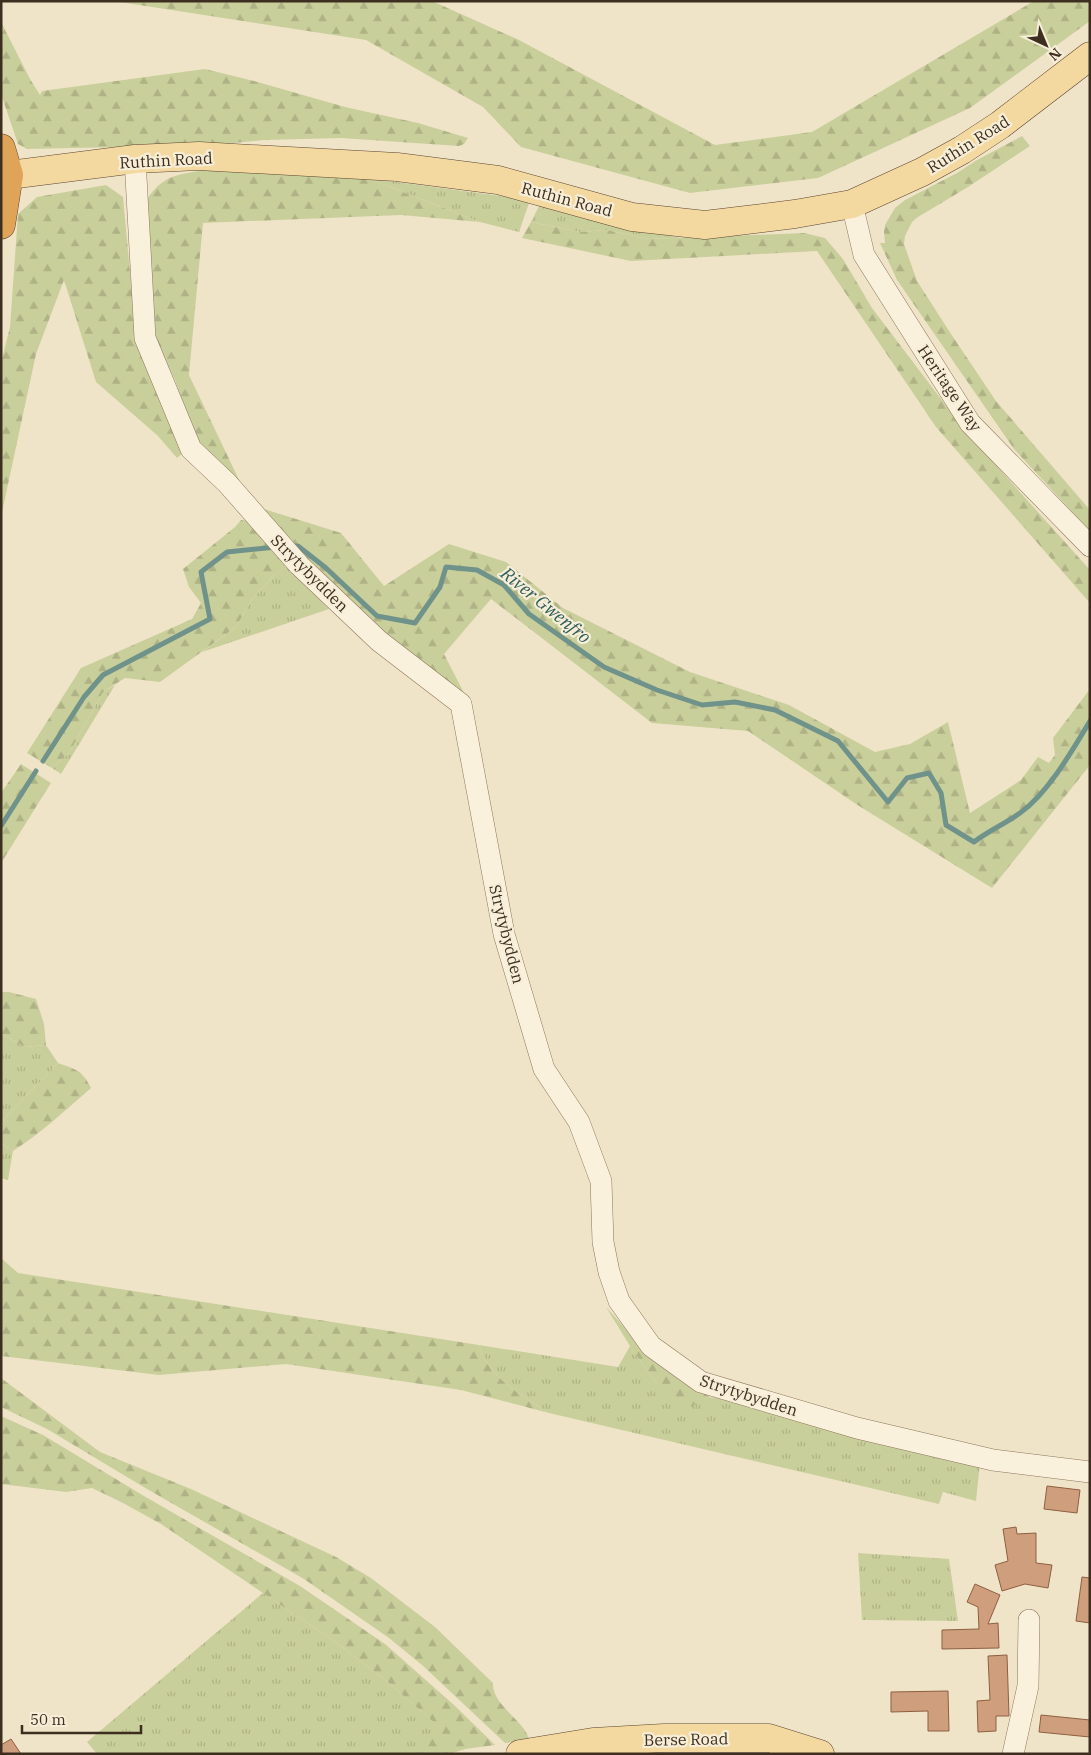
<svg xmlns="http://www.w3.org/2000/svg" width="1091" height="1755" font-family="'IBM Plex Serif',serif">
  <defs>
    <pattern id="grass-tufts" width="24" height="20" patternUnits="userSpaceOnUse" patternTransform="scale(1.25)"><rect width="24" height="20" fill="#c9cf9b"/><path d="M3 7l-1-3M5 7V3M7 7l1-3M15 17l-1-3M17 17v-4M19 17l1-3" fill="none" stroke="#aeb285"/></pattern>
    <pattern id="forest-firs" width="22" height="20" patternUnits="userSpaceOnUse" patternTransform="scale(1.25)"><rect width="22" height="20" fill="#c9cf9b"/><path d="M5 1l3.5 6h-7zM16 11l3.5 6h-7z" fill="#aeb285"/></pattern>
  </defs>
  <rect width="100%" height="100%" fill="#f0e4c8"/>
  <g fill="url(#grass-tufts)">
    <polygon points="367,178 530,200 519,232 480,222"/>
    <polygon points="540,204 680,238 649,239 606,230 580,232 531,222"/>
    <polygon points="285,566 329,609 202,652 236,627 252,599 275,574"/>
    <polygon points="115,685 61,774 52,768 69,753 103,692"/>
    <polygon points="1,1034 25,1047 46,1045 58,1063 4,1119 1,1130"/>
    <polygon points="1,1143 13,1151 8,1180 1,1178"/>
    <path d="M 479,1345 L 618,1367 L 630,1346 L 657,1384 L 704,1397 L 738,1399 L 980,1463 L 976,1501 L 943,1492 L 939,1504 L 549,1413 C 523,1397 487,1376 479,1345 Z"/>
    <polygon points="858,1553 949,1559 958,1621 862,1620"/>
    <polygon points="263,1593 337,1643 389,1683 465,1749 449,1754 97,1754 87,1742"/>
  </g>
  <g fill="url(#forest-firs)">
    <polygon points="113,1 432,1 519,40 715,145 812,132 1034,1 1090,1 1090,21 970,108 818,178 690,193 521,147 483,107 366,40"/>
    <polygon points="1,22 30,79 40,95 42,91 205,69 254,81 345,107 418,123 468,138 464,144 459,146 341,138 264,140 215,145 27,149 18,144 1,94"/>
    <polygon points="1022,136 1030,146 968,187 918,217 912,222 905,236 904,244 917,281 951,334 996,401 1090,510 1090,531 1014,449 897,280 880,243 885,243 884,232 885,225 895,208 905,200 957,173 977,160"/>
    <path d="M 203,170 L 367,178 L 480,222 L 401,215 L 203,223 L 189,375 L 251,505 L 341,533 L 384,586 L 449,544 L 506,562 L 563,608 L 690,672 L 789,705 L 875,752 L 910,744 L 948,722 L 970,813 L 1021,780 L 1038,757 L 1049,763 L 1055,755 L 1053,738 L 1090,689 L 1090,765 L 992,888 L 859,806 L 748,731 L 652,723 L 491,599 L 444,654 L 464,693 L 331,591 L 321,570 L 300,556 L 275,574 L 252,599 L 236,627 L 160,682 L 125,678 L 103,692 L 69,753 L 52,768 L 27,753 L 81,668 L 192,619 L 201,603 L 189,587 L 183,569 L 235,527 L 241,520 L 253,522 L 198,444 L 175,380 L 153,334 L 147,199 C 165,174 175,176 203,170 Z"/>
    <polygon points="106,185 123,197 136,337 185,451 177,458 158,436 96,382 64,280 36,354 1,517 1,363 10,327 18,214 37,197"/>
    <polygon points="531,222 580,232 606,230 649,239 804,233 825,238 843,259 872,308 966,432 1090,570 1090,603 936,427 817,251 631,261 522,238"/>
    <polygon points="21,764 51,783 1,863 1,793"/>
    <polygon points="1,992 9,992 36,999 44,1024 46,1045 25,1047 1,1034"/>
    <path d="M 58,1063 C 77,1070 82,1070 91,1088 C 66,1110 41,1133 13,1151 L 1,1143 L 1,1130 L 4,1119 Z"/>
    <path d="M 1,1258 L 18,1273 L 479,1345 C 487,1376 523,1397 549,1413 L 461,1390 L 286,1364 L 159,1375 L 1,1356 Z"/>
    <polygon points="606,1307 637,1341 669,1367 711,1398 704,1397 692,1407 657,1384 630,1346"/>
    <path d="M 1,1378 L 100,1452 L 191,1489 L 336,1557 L 371,1578 L 435,1627 L 493,1683 C 492,1701 514,1715 524,1729 C 526,1732 528,1736 530,1740 L 505,1743 L 422,1665 L 389,1638 L 304,1579 L 147,1489 L 47,1429 L 1,1407 Z"/>
    <polygon points="1,1416 43,1435 144,1496 300,1586 385,1644 454,1705 495,1745 465,1749 449,1754 412,1754 437,1725 389,1683 337,1643 161,1524 123,1503 92,1488 66,1492 1,1484"/>
  </g>
  <g fill="none" stroke-linecap="round" stroke-linejoin="round">
    <g stroke="#6f938a" stroke-width="5">
      <path d="M 292,546 L 298,546 L 326,568 L 377,616 L 415,623 L 440,587 L 446,567 L 477,570 L 504,585 L 529,614 L 604,667 L 657,690 L 702,705 L 735,702 L 775,710 L 838,741 L 888,802 L 907,778 L 929,773 L 941,793 L 946,825 L 974,842 C 988,831 1005,824 1020,813 C 1048,793 1072,751 1090,721"/>
      <polyline points="43,761 84,697 103,675 210,619 201,572 227,552 276,547"/>
      <polyline points="1,826 36,771"/>
    </g>
  </g>
  <g fill="#cf9f7d" stroke="#8d5f41">
    <polygon points="1047,1486 1080,1490 1077,1513 1044,1509"/>
    <polygon points="1016,1527 1017,1534 1036,1533 1036,1563 1052,1565 1048,1588 1025,1584 1002,1591 995,1565 1008,1561 1003,1529"/>
    <polygon points="1082,1577 1090,1578 1090,1623 1076,1621"/>
    <polygon points="975,1584 1000,1595 988,1624 998,1623 999,1648 942,1649 942,1630 979,1629 978,1607 967,1602"/>
    <polygon points="1007,1655 1009,1716 996,1716 996,1731 978,1732 977,1701 990,1700 988,1656"/>
    <polygon points="948,1691 949,1731 928,1731 928,1711 891,1712 891,1692"/>
    <polygon points="1041,1715 1090,1720 1090,1737 1039,1732"/>
    <polygon points="11,1739 21,1754 1,1754 1,1745"/>
  </g>
  <g fill="none" stroke-linecap="round" stroke-linejoin="round">
    <g stroke="#8d765c" stroke-width="22">
      <g id="minor">
        <polyline points="135,159 145,338 191,449 227,483 299,565 379,641 461,704 504,934 544,1069 579,1122 601,1181 603,1242 609,1272 619,1301 651,1346 701,1382 857,1428 993,1460 1090,1472"/>
        <polyline points="852,204 864,255 970,423 1090,546"/>
        <polyline points="1013,1754 1028,1686 1029,1620"/>
      </g>
    </g>
    <g stroke="#5b4430" stroke-width="29">
      <g id="major">
        <polyline points="1,176 135,159 199,156 397,167 498,180 632,217 705,225 795,214 852,204 922,172 962,150 1000,125 1090,56"/>
        <polyline points="520,1754 593,1742 664,1738 769,1738 820,1754"/>
      </g>
    </g>
    <g stroke="#5b4430" stroke-width="29">
      <polyline id="highway" points="1,148 9,175 1,225"/>
    </g>
    <use href="#minor" stroke="#faf1dc" stroke-width="21"/>
    <use href="#major" stroke="#f3d9a0" stroke-width="28"/>
    <use href="#highway" stroke="#e0a458" stroke-width="28"/>
  </g>
  <g text-anchor="middle" dominant-baseline="central" stroke-width="4.5" stroke-linejoin="round" paint-order="stroke">
    <g font-size="16" fill="#3d2e20" stroke="#f7eed8">
      <text transform="translate(968 144) rotate(-32)">Ruthin Road</text>
      <text transform="translate(166 160) rotate(-3)">Ruthin Road</text>
      <text transform="translate(567 199) rotate(15)">Ruthin Road</text>
      <text transform="translate(950 388) rotate(56)">Heritage Way</text>
      <text transform="translate(310 573) rotate(45)">Strytybydden</text>
      <text transform="translate(507 934) rotate(76)">Strytybydden</text>
      <text transform="translate(749 1395) rotate(18)">Strytybydden</text>
      <text transform="translate(686 1739) rotate(-1)">Berse Road</text>
    </g>
    <g font-size="18" font-style="italic" fill="#2f5d5a" stroke="#f7eed8">
      <text transform="translate(546 605) rotate(39)">River Gwenfro</text>
    </g>
  </g>
  <rect width="1091" height="1755" fill="none" stroke="#3d2e20" stroke-width="5"/>
  <g transform="translate(1046 45) rotate(136)" stroke="#f7eed8" stroke-width="4" paint-order="stroke">
  <path d="M0-4L9 19L0 12L-9 19Z" fill="#3d2e20"/>
  <text y="-8" font-size="14" font-weight="bold" text-anchor="middle" fill="#3d2e20">N</text>
  </g>
  <path d="M22 1725v8h119v-8" fill="none" stroke="#3d2e20" stroke-width="2.5"/>
  <text x="30" y="1725" font-size="15" fill="#3d2e20" stroke="#f7eed8" stroke-width="4" paint-order="stroke">50 m</text>
</svg>
